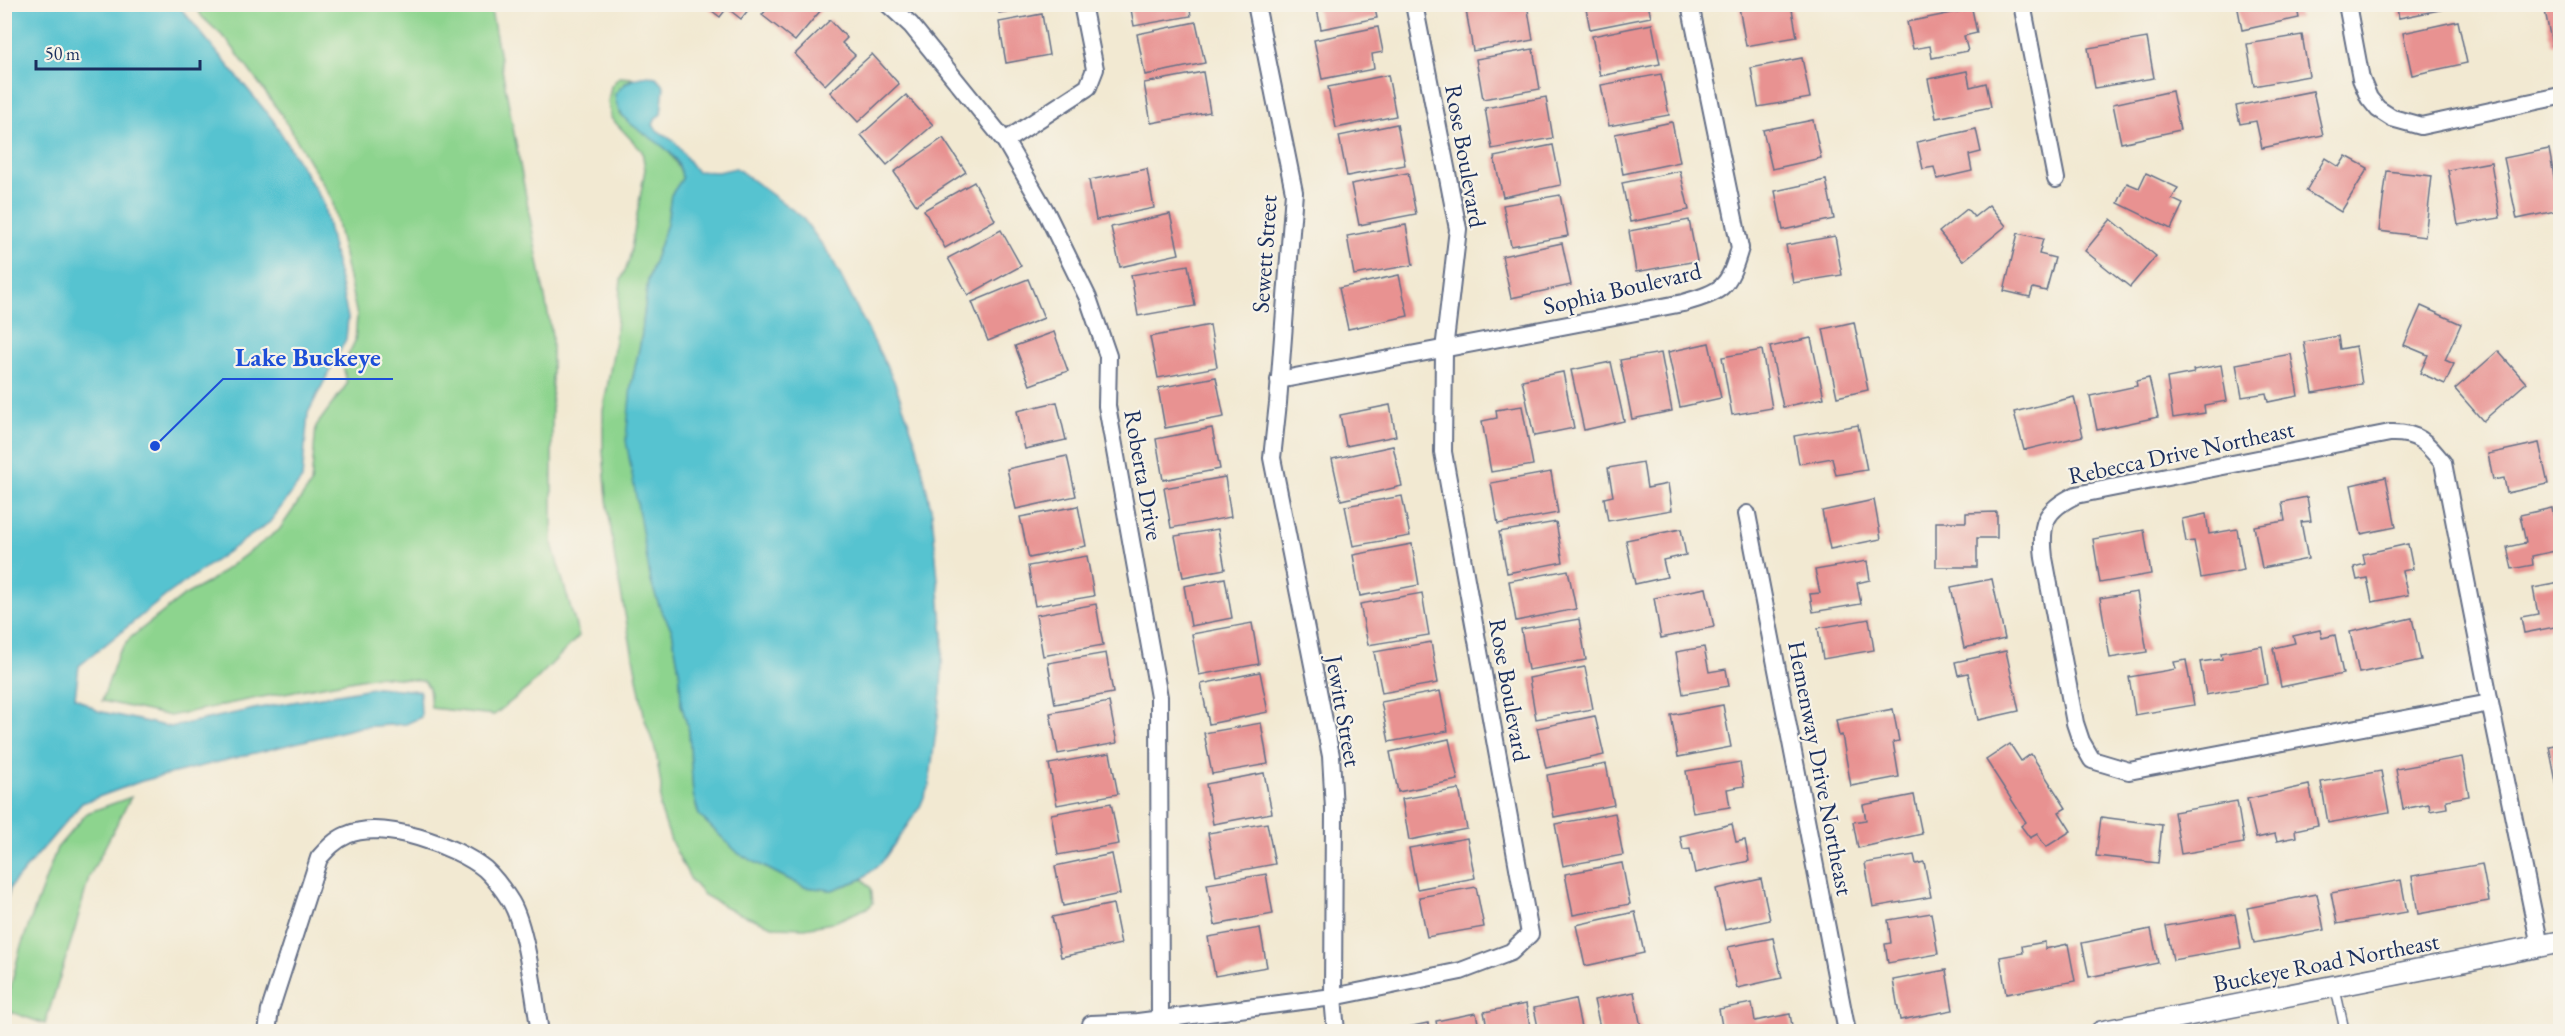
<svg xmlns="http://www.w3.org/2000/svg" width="2565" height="1036" font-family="'EB Garamond',serif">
  <rect width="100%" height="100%" fill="#f7f3e8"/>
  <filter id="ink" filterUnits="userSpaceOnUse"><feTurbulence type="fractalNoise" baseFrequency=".0167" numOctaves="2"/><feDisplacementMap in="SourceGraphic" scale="12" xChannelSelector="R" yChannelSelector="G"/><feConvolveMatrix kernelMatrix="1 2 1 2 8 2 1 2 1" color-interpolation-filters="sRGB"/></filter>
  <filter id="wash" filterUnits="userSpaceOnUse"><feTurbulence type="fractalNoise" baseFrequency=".008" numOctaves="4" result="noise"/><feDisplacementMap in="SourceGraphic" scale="24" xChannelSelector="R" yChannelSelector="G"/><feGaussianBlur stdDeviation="1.35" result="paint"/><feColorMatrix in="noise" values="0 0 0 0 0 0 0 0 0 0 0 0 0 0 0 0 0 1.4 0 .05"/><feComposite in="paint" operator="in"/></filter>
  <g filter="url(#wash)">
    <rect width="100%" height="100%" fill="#f2e9d2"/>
    <g fill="#8dd48e" stroke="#548276" stroke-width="1.5">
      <polygon points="195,5 490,5 552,335 552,544 579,636 528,688 494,715 431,708 429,688 424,681 377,676 257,698 170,716 102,701 118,654 130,638 185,595 207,583 279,530 311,484 316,426 347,384 343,365 355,341 357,316 332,199 281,114 228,41 202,17"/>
      <polygon points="619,77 633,78 624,84 620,114 630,123 661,143 672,156 682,174 682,179 671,195 667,224 648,280 641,340 631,386 660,608 672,630 680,676 681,704 689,731 693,794 699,815 739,854 804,887 832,890 863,879 871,888 873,903 869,907 832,923 805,928 775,927 735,912 704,895 691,880 671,841 660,808 661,786 656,752 645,720 615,561 607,499 603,451 603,411 614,348 621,280 629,261 645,169 642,151 611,118 608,102 611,86"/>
      <polygon points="131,797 89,877 75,929 45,1024 5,1010 20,949 57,848 87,813"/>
    </g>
    <g fill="#57c3d0" stroke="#397997" stroke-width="1.5">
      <polygon points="5,4 178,5 273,120 323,202 348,318 346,339 308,413 302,479 270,522 168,594 79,666 75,697 98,711 170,727 259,708 377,687 420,691 421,717 406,724 360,727 142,781 82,803 11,886 5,904"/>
      <path d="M 648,76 L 656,77 L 664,86 L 661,114 L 656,118 L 653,125 L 657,130 L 675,142 L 696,171 L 718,172 L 736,168 L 802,217 L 831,257 L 894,381 L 917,446 L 932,513 L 943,636 L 941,693 L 929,785 L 920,807 L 882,862 L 862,879 L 832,890 L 804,887 L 739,854 L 699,815 L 693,794 L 689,731 L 681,704 L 680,676 L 672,630 L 660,608 L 651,582 L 626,440 L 631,386 L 641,340 L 648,280 L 667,224 L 671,195 L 682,179 C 680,136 616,136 615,94 C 625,82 632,78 648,76 Z"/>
    </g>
    <g id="blocks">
      <g fill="#e89291">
        <polygon points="703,4 753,4 741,19 727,8 720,17"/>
        <polygon points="771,4 815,4 821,10 795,41 762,15"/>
        <polygon points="997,4 1042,4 1042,6 999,13"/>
        <polygon points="1130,4 1189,4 1191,16 1134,26"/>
        <polygon points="1316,4 1374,4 1377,18 1321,29"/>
        <polygon points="1494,4 1527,4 1533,40 1473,51 1466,10"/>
        <polygon points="1585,4 1648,4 1651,17 1590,29"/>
        <polygon points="1750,4 1791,4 1797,37 1746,46 1739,7"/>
        <polygon points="2237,4 2296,4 2299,18 2242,30"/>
        <polygon points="2396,4 2460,4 2460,6 2399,18"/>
        <polygon points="2551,4 2560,4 2560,43 2552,45 2544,6"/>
        <polygon points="1972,9 1977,33 1964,36 1968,51 1932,58 1930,46 1913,49 1907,22"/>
        <polygon points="1042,14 1049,55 1006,63 999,22"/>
        <polygon points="830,20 847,38 842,43 855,55 825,85 795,54"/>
        <polygon points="2458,21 2467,63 2412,75 2403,33"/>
        <polygon points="1196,22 1205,63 1145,75 1137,34"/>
        <polygon points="1652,24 1660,64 1600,76 1592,36"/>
        <polygon points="1378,27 1383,52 1372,54 1374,69 1322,79 1314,40"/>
        <polygon points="2302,35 2309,76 2254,86 2247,44"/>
        <polygon points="2147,38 2154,78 2095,88 2088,48"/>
        <polygon points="1533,49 1540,89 1483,99 1476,59"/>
        <polygon points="872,54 899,84 858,122 830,92"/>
        <polygon points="1802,58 1810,98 1758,107 1751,68"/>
        <polygon points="1967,71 1970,87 1986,83 1991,107 1936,118 1928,79"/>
        <polygon points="1203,72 1210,112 1151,123 1144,83"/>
        <polygon points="1661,74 1669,115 1609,126 1601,85"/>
        <polygon points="1388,75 1396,116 1336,128 1328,87"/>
        <polygon points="2172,91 2180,130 2121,143 2113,104"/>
        <polygon points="2313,91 2323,135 2262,148 2256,121 2240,124 2236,106"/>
        <polygon points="906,95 933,125 887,165 861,135"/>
        <polygon points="1546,97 1553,138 1492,149 1485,108"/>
        <polygon points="1813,120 1821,158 1772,169 1763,130"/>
        <polygon points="1672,122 1680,162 1623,174 1615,134"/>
        <polygon points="1397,124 1405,165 1347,176 1339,136"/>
        <polygon points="1976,129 1981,152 1969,155 1972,171 1937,179 1934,167 1923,169 1917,142"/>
        <polygon points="943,138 966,172 916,205 894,172"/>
        <polygon points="1553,145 1561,185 1503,197 1494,157"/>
        <polygon points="2549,149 2560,210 2517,219 2504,158"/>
        <polygon points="2346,156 2368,168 2341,212 2306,191 2325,158 2339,167"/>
        <polygon points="2491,162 2500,218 2458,225 2448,170"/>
        <polygon points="1147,169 1154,208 1096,220 1089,180"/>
        <polygon points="1680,171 1689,210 1630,222 1622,183"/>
        <polygon points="2387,171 2432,176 2425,237 2379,231"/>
        <polygon points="1408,173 1416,214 1359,225 1351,184"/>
        <polygon points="2146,173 2178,188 2172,199 2183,204 2171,229 2118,203 2127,183 2139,188"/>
        <polygon points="1826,180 1834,219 1783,230 1775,191"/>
        <polygon points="974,182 995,220 945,248 924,210"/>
        <polygon points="1560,195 1568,236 1511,246 1503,205"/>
        <polygon points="1989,205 2006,226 1963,261 1939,232 1967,209 1974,217"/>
        <polygon points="1170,214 1179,254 1120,267 1111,227"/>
        <polygon points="2111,219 2156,256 2130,287 2085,251"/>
        <polygon points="1689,220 1697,261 1636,272 1629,231"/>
        <polygon points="1406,225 1413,265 1354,275 1347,236"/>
        <polygon points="1001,230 1021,266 968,295 948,258"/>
        <polygon points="2018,233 2043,239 2039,254 2055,258 2046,291 2033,288 2030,297 2004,291"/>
        <polygon points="1835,236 1842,275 1793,283 1786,245"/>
        <polygon points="1562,243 1571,285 1511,298 1502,256"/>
        <polygon points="1188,265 1195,306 1138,316 1131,275"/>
        <polygon points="1399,275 1408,316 1348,329 1339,288"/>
        <polygon points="1028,279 1044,318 988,341 972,302"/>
        <polygon points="2421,306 2461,324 2445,360 2454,364 2445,384 2420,373 2428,355 2404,345"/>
        <polygon points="1854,322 1868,390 1837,397 1823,329"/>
        <polygon points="1210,325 1217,367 1158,378 1150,337"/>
        <polygon points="1054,332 1068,371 1030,385 1015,346"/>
        <polygon points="2338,336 2340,349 2356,346 2362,384 2313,393 2304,342"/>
        <polygon points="1811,338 1824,398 1783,407 1770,347"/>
        <polygon points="1709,343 1721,398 1680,407 1668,352"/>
        <polygon points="1762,350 1772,408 1732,415 1722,357"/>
        <polygon points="2498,351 2526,383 2483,421 2455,389"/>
        <polygon points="1661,353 1672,411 1632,419 1620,360"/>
        <polygon points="2291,354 2298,396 2268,402 2266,393 2242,397 2236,364"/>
        <polygon points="1611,362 1624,421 1584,430 1571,370"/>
        <polygon points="2221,365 2227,401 2204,405 2205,413 2173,418 2167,378 2194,373 2193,370"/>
        <polygon points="1563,372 1574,428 1534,436 1522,380"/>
        <polygon points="1216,377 1224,417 1165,428 1158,388"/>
        <polygon points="2149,378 2158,417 2097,430 2090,396 2137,386 2136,381"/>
        <polygon points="2074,397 2083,436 2024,450 2014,412"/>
        <polygon points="1057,402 1066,440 1025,449 1017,411"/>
        <polygon points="1390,405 1396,436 1346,446 1340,415"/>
        <polygon points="1522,406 1533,465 1491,472 1482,421 1497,418 1496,410"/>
        <polygon points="1858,425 1867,470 1836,475 1832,458 1799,464 1794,436"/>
        <polygon points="1212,428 1220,469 1163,480 1156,439"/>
        <polygon points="2539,443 2548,484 2507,493 2504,478 2493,480 2488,454"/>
        <polygon points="1393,446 1402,486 1341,500 1332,459"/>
        <polygon points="1067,456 1076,496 1016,509 1007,469"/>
        <polygon points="1643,462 1647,488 1668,484 1672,510 1608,521 1604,498 1613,496 1608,468"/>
        <polygon points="1551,472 1558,513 1498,524 1491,483"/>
        <polygon points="1225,477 1231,517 1171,528 1164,488"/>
        <polygon points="2386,477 2396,527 2361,534 2351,485"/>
        <polygon points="1402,496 1410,536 1353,546 1345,506"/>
        <polygon points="2307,497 2311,521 2301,522 2308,559 2262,568 2254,526 2285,521 2282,502"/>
        <polygon points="1874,500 1881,539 1830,549 1822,511"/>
        <polygon points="1078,506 1086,546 1029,558 1020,517"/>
        <polygon points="2552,508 2560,550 2532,556 2533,565 2512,569 2507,547 2526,543 2520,515"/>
        <polygon points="1997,512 1997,538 1977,538 1977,567 1936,567 1936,522 1966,522 1966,513"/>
        <polygon points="2206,514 2209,534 2237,529 2244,570 2201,578 2194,541 2186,542 2182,519"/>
        <polygon points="1556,522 1563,562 1507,573 1499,532"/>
        <polygon points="1218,529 1225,569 1183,577 1175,536"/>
        <polygon points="1681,529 1686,555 1663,560 1667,577 1635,584 1626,540"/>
        <polygon points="2144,530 2151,574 2100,583 2093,539"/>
        <polygon points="1412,544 1419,585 1360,596 1353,555"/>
        <polygon points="2408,544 2413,569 2402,571 2408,595 2372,602 2367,578 2357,580 2354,567 2365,564 2363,554"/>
        <polygon points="1087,556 1094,596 1035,606 1028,566"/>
        <polygon points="1867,561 1870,580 1857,583 1861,604 1813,612 1810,594 1820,593 1815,570"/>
        <polygon points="1568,570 1576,609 1516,621 1509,581"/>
        <polygon points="1225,578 1232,618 1191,626 1184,586"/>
        <polygon points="1992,579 2005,639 1964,648 1951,587"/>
        <polygon points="2560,583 2560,626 2524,633 2521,617 2538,614 2533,588"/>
        <polygon points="1706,588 1714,627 1661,638 1654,598"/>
        <polygon points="2137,592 2147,652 2110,658 2100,598"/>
        <polygon points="1422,593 1429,635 1368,645 1360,604"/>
        <polygon points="1096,604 1103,645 1043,656 1036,615"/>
        <polygon points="2412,618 2421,660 2359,673 2350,632"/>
        <polygon points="1579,619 1586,660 1528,670 1521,629"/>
        <polygon points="1869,619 1874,650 1823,659 1818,628"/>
        <polygon points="1252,623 1259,664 1199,675 1192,634"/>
        <polygon points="2320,630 2322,638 2335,635 2343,674 2281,687 2273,648 2295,643 2293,636"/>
        <polygon points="1431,642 1438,683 1382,693 1374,652"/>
        <polygon points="2262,646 2268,684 2206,695 2200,662 2222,659 2221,653"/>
        <polygon points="1704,647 1709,672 1726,669 1729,686 1683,694 1676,652"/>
        <polygon points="2006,651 2019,711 1978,720 1968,673 1958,675 1955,662"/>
        <polygon points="1106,653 1113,693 1055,704 1048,663"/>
        <polygon points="2186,660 2194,705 2135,715 2129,677 2176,669 2174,662"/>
        <polygon points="1585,667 1593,709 1536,719 1529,678"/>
        <polygon points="1260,672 1268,712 1209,724 1201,684"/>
        <polygon points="1440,691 1448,731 1389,742 1381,702"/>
        <polygon points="1109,702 1117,743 1058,754 1050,713"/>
        <polygon points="1723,705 1731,747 1678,757 1671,715"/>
        <polygon points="1893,709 1899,741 1893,742 1899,777 1851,786 1842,735 1839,736 1836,720"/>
        <polygon points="1595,716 1604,755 1546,768 1537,728"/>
        <polygon points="1261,723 1268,764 1212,774 1204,733"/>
        <polygon points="1449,739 1458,780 1398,792 1390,752"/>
        <polygon points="2010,744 2021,761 2031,754 2066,808 2059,812 2071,831 2046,847 2037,834 2030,838 2021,826 2026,822 1986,760"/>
        <polygon points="2560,744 2560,786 2557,787 2549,746"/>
        <polygon points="1110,753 1118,794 1057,805 1049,764"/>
        <polygon points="2462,757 2469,796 2446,800 2447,808 2430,811 2429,804 2403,809 2396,769"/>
        <polygon points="1740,762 1744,786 1727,789 1730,807 1693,813 1686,771"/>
        <polygon points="1606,764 1614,805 1554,817 1547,775"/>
        <polygon points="2381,771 2389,812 2328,823 2321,782"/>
        <polygon points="1264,773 1272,813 1213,824 1206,784"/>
        <polygon points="2309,785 2318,825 2295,830 2296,837 2277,841 2275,834 2256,838 2247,799"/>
        <polygon points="1459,789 1467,829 1409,840 1402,799"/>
        <polygon points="1914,795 1922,834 1858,848 1853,822 1866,820 1863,805"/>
        <polygon points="2237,801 2244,843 2181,854 2174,812"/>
        <polygon points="1111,803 1119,844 1058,855 1051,814"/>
        <polygon points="1615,813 1623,855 1563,866 1555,824"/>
        <polygon points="2101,817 2162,825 2158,863 2096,856"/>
        <polygon points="1267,823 1275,864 1216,875 1208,833"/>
        <polygon points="1732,824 1736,842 1745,840 1749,861 1695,873 1690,849 1683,850 1680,836"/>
        <polygon points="1467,838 1475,878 1417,889 1409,848"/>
        <polygon points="1112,854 1120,894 1063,906 1055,866"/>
        <polygon points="1914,855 1916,864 1924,862 1931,897 1873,907 1865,863"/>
        <polygon points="1622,863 1630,904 1573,915 1565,874"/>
        <polygon points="2482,864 2489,901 2418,914 2412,876"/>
        <polygon points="1266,874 1273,914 1215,925 1207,884"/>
        <polygon points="1761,879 1770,920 1725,930 1716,889"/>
        <polygon points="2401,880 2407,912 2337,924 2331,893"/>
        <polygon points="1476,887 1484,927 1427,937 1419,897"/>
        <polygon points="2317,894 2324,930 2254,943 2247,908"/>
        <polygon points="1113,904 1121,944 1061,957 1052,917"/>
        <polygon points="1635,912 1644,953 1585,966 1576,925"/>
        <polygon points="1931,913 1938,954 1888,963 1885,944 1891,943 1888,920"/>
        <polygon points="2235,914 2241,948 2173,960 2166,926"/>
        <polygon points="1260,928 1267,967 1215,976 1208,937"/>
        <polygon points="2151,929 2158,963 2089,977 2082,943"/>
        <polygon points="1773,938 1782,978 1737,988 1728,947"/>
        <polygon points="2045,942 2045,949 2068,944 2075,981 2006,994 2000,957 2023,953 2022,946"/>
        <polygon points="1946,970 1953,1010 1900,1020 1893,980"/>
        <polygon points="1634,992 1642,1032 1601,1032 1594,1000"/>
        <polygon points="1575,999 1582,1032 1539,1032 1534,1008"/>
        <polygon points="1752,1003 1755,1021 1790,1014 1793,1032 1723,1032 1719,1009"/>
        <polygon points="1526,1004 1531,1032 1488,1032 1484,1012"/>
        <polygon points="1476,1013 1480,1032 1438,1032 1436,1021"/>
        <polygon points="1428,1023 1430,1032 1393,1032 1393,1030"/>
      </g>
    </g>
  </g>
  <g filter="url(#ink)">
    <use href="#blocks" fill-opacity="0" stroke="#667087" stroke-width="1.5"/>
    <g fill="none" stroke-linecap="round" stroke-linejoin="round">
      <g stroke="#667087" stroke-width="11">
        <polyline id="service" points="2335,987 2345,1032"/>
      </g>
      <g stroke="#667087" stroke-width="20">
        <g id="minor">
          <polyline points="888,4 911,25 1005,141 1045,210 1088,298 1108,356 1107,406 1159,697 1160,1019"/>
          <polyline points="1256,4 1294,192 1278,403 1272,458 1331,756 1334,809 1333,997 1336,1032"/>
          <polyline points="2022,4 2056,179"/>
          <polyline points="2347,4 2361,79 2369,98 2378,109 2392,118 2421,126 2560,96"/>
          <polyline points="1005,141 1088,87 1095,69 1082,4"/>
          <path d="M 1279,380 L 1683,303 C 1723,291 1728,289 1740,248 L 1690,4"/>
          <path d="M 2390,433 C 2418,432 2426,442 2443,463 L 2490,703 L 2129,771 L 2092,760 L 2081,741 L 2075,723 L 2044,558 C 2040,524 2044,510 2076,495 Z"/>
          <polyline points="1747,514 1847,1032"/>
          <polyline points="2490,703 2540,946"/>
          <polyline points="1091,1024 1138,1022 1333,997 1461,971 1511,952 1530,934 1443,452 1444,350 1458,229 1414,4"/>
          <path d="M 267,1032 L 270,1010 L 319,858 C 327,849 335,840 347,835 C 382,819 457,846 485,869 C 495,878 504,891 511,902 C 527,929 534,998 540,1032"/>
        </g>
      </g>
      <g stroke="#667087" stroke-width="24">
        <polyline id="tertiary" points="2101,1032 2560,942"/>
      </g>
      <use href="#service" stroke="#fff" stroke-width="8"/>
      <use href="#minor" stroke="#fff" stroke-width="16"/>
      <use href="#tertiary" stroke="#fff" stroke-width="21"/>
    </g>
  </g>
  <g text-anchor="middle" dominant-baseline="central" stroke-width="4.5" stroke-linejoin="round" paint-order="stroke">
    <g font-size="24" fill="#1b2f5e" stroke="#f7f3e8">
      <text transform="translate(1466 156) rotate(80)">Rose Boulevard</text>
      <text transform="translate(1264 254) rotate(-86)">Sewett Street</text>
      <text transform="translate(1622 288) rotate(-13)">Sophia Boulevard</text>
      <text transform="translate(2181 452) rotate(-12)">Rebecca Drive Northeast</text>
      <text transform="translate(1144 475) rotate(80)">Roberta Drive</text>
      <text transform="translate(1510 690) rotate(80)">Rose Boulevard</text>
      <text transform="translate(1344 711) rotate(80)">Jewitt Street</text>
      <text transform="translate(1821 768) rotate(79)">Hemenway Drive Northeast</text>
      <text transform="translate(2326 962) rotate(-11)">Buckeye Road Northeast</text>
    </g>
  </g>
  <path fill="none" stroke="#1d4ed8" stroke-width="2" d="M155 446L223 379H393"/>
  <circle fill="#1d4ed8" stroke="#f7f3e8" stroke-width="2" cx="155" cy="446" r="6"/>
  <g font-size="26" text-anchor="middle" font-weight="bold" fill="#1d4ed8" stroke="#f7f3e8" stroke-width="4.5" stroke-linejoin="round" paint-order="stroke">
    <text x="308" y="366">Lake Buckeye</text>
  </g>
  <rect width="2565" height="1036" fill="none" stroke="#f7f3e8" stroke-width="24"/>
  <path d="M36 60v9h164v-9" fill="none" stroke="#1b2f5e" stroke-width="3"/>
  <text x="45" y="60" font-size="18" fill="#1b2f5e" stroke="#f7f3e8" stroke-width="4.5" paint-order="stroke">50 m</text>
</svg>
